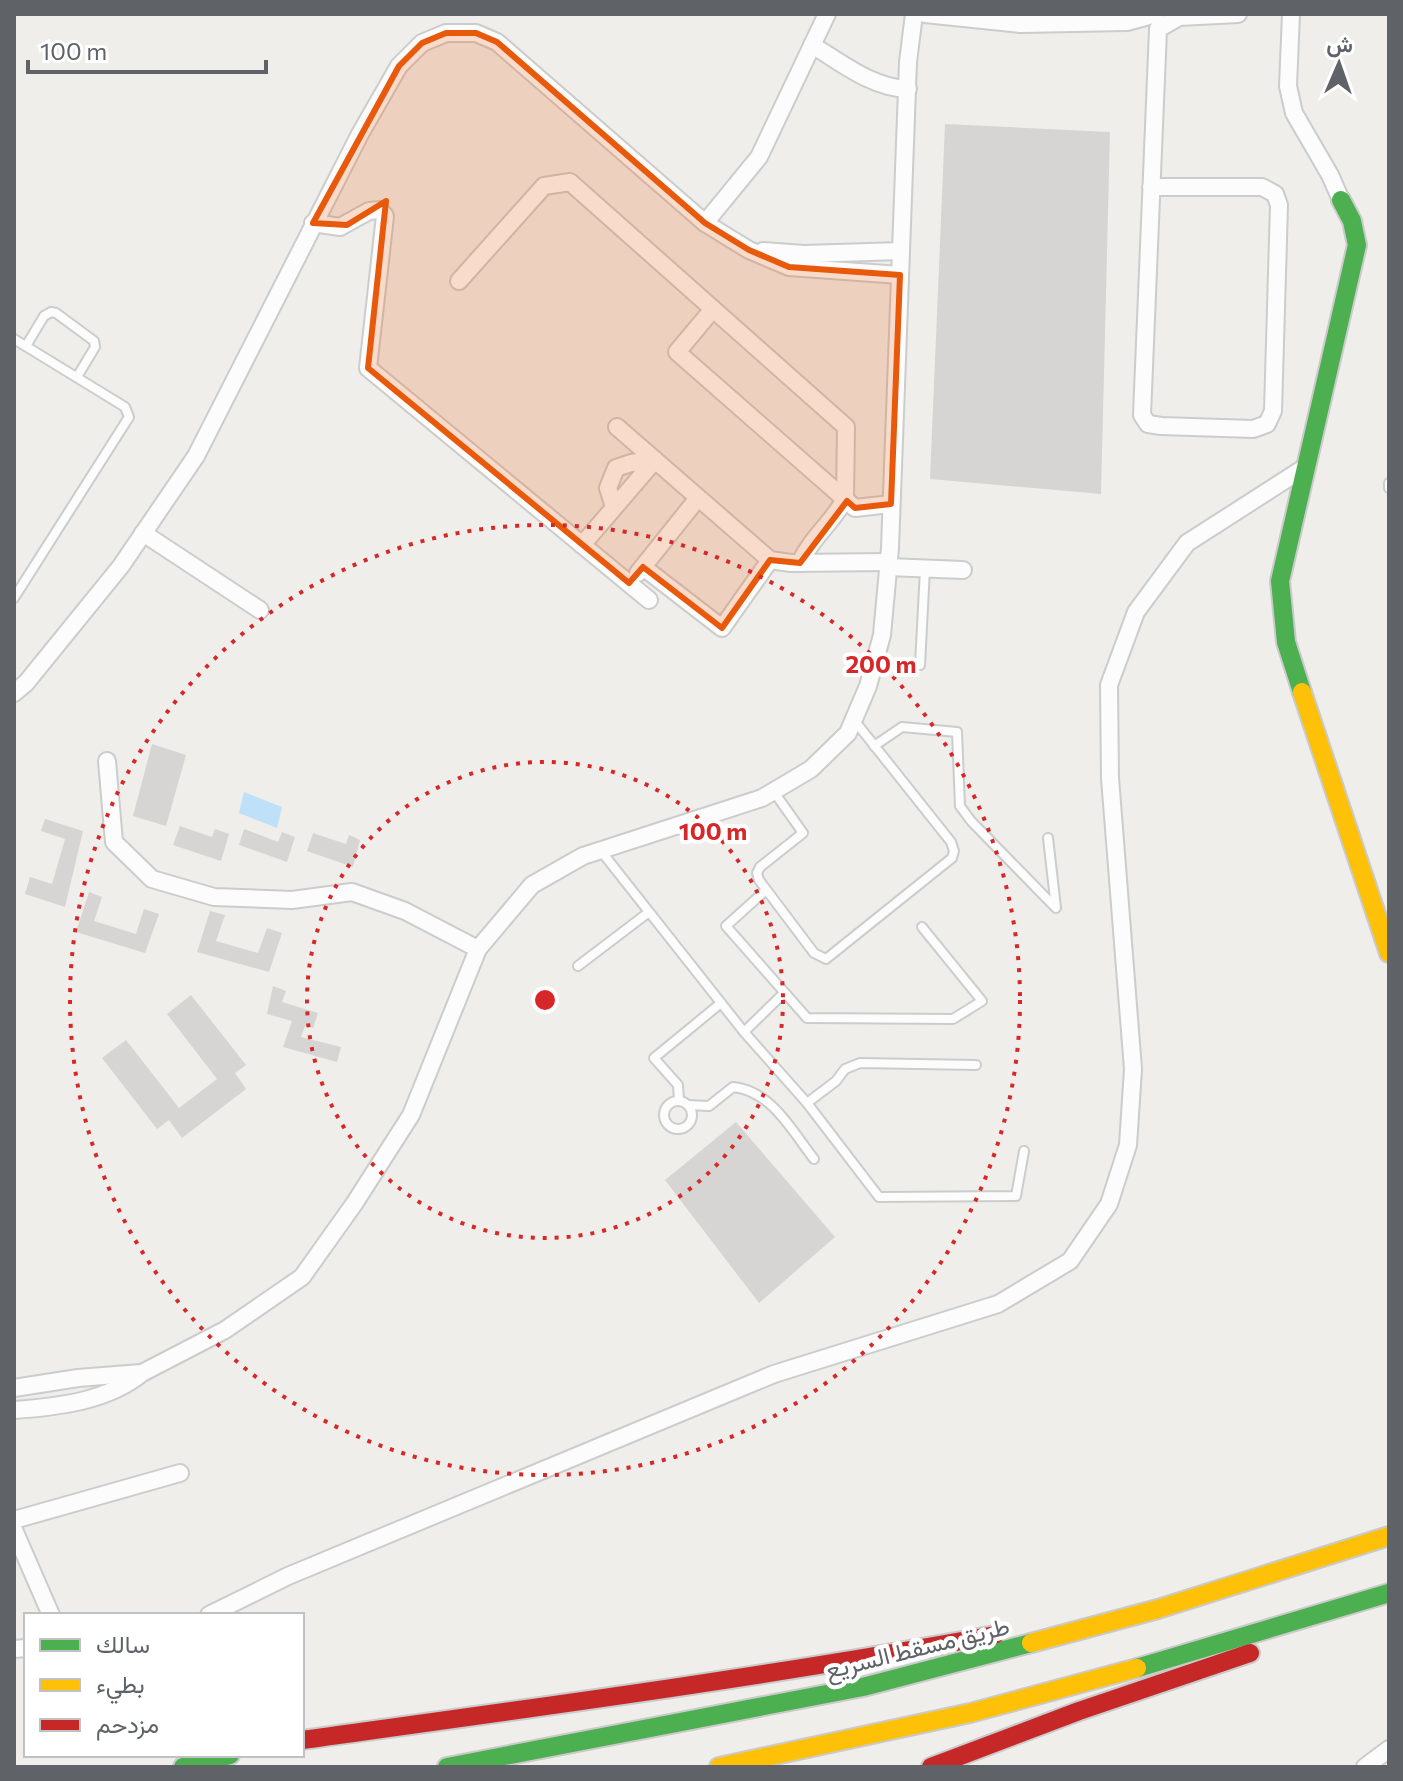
<svg xmlns="http://www.w3.org/2000/svg" width="1403" height="1781" font-family="Commissioner,Vazirmatn,sans-serif">
  <rect width="100%" height="100%" fill="#efeeea"/>
  <polygon fill="#bfe0f9" points="244,792 282,807 277,828 239,813"/>
  <g fill="#d6d5d3">
    <polygon points="945,124 1110,132 1101,494 930,479"/>
    <polygon points="152,744 186,755 166,826 133,816"/>
    <polygon points="45,819 83,831 65,907 25,894 30,877 52,884 65,839 41,831"/>
    <polygon points="180,826 212,837 215,829 229,834 221,861 173,845"/>
    <polygon points="244,829 278,842 282,832 295,837 287,862 239,845"/>
    <polygon points="313,833 346,844 349,835 360,840 353,867 307,851"/>
    <polygon points="89,892 102,897 94,921 136,934 144,909 159,914 145,953 76,932"/>
    <polygon points="210,911 225,915 216,941 258,953 267,928 282,933 269,972 197,952"/>
    <polygon points="273,986 286,991 282,1002 318,1013 313,1028 305,1026 301,1037 341,1047 337,1062 283,1047 292,1021 267,1014"/>
    <polygon points="191,995 246,1065 235,1073 246,1089 182,1138 169,1120 157,1129 102,1058 126,1040 179,1108 217,1079 167,1014"/>
    <polygon points="736,1122 835,1237 759,1303 665,1180"/>
  </g>
  <g fill="none" stroke-linecap="round" stroke-linejoin="round">
    <g stroke="#cbcccc" stroke-width="12">
      <g id="lane">
        <polyline points="14,339 125,407 129,417 14,598"/>
        <polyline points="26,346 44,316 51,312 56,313 94,341 95,347 77,377"/>
        <polyline points="1389,483 1389,488"/>
        <polyline points="920,665 925,569"/>
        <polyline points="874,746 902,727 957,732 960,806 971,821 1056,908 1048,838"/>
        <polyline points="774,792 803,833 760,867 757,873 759,880 814,953 826,959 952,858 954,851 951,842 854,720"/>
        <polyline points="601,851 744,1032 807,1103 879,1197 1016,1196 1024,1151"/>
        <polyline points="766,890 726,926 807,1018 953,1019 982,1001 922,927"/>
        <polyline points="578,966 649,912"/>
        <polyline points="744,1032 784,993"/>
        <polyline points="679,1101 678,1085 654,1058 721,1003"/>
        <circle cx="678" cy="1115" r="14"/>
        <polyline points="807,1103 836,1081 845,1069 860,1063 976,1065"/>
        <path d="M 688,1105 L 709,1106 L 733,1087 C 772,1091 792,1131 814,1159"/>
      </g>
    </g>
    <g stroke="#cbcccc" stroke-width="20">
      <g id="street">
        <polyline points="925,14 1020,24 1127,22 1156,14"/>
        <polyline points="1291,14 1288,86 1294,113 1330,175 1341,200"/>
        <path d="M 812,45 C 842,63 872,88 908,89"/>
        <path d="M 1151,187 L 1262,187 L 1275,194 L 1279,205 L 1273,411 L 1267,424 L 1253,429 L 1161,426 L 1148,424 L 1142,415 C 1147,287 1153,158 1158,29 L 1179,17 L 1238,14"/>
        <polyline points="313,223 340,227 369,211 380,210 385,216 368,368 649,600"/>
        <polyline points="705,223 759,157 827,14"/>
        <polyline points="763,251 804,254 901,251"/>
        <path d="M 459,281 L 544,186 L 570,182 L 846,427 L 845,499 C 833,522 811,538 800,563"/>
        <polyline points="713,309 677,352 855,508 891,504"/>
        <polyline points="617,427 770,560 791,563 888,562"/>
        <polyline points="143,533 260,610"/>
        <polyline points="582,545 655,460 631,463 616,468 608,488 614,507"/>
        <polyline points="643,567 722,628 770,560"/>
        <polyline points="888,567 963,570"/>
        <polyline points="638,573 698,498"/>
        <polyline points="14,693 26,683 121,566 196,456 360,134 399,66 422,43 446,33 476,33 497,42 705,223 749,250 789,267 900,275"/>
        <polyline points="107,761 114,842 152,879 214,897 292,900 352,892 405,911 478,949"/>
        <polyline points="14,1388 78,1378 141,1373"/>
        <path d="M 14,1410 C 58,1407 108,1401 142,1373 L 225,1330 L 302,1277 L 354,1204 L 411,1115 L 478,949 L 532,885 L 583,856 L 762,798 L 811,769 L 848,733 L 868,686 L 882,635 L 890,548 L 908,62 L 914,14"/>
        <polyline points="14,1520 180,1473"/>
        <polyline points="14,1530 51,1615"/>
        <polyline points="209,1615 288,1576 774,1374 998,1304 1070,1261 1109,1204 1128,1145 1133,1069 1110,778 1109,685 1136,612 1187,543 1307,466"/>
        <polyline points="14,1649 26,1648"/>
        <polyline points="1365,1767 1389,1749"/>
      </g>
    </g>
    <g stroke="#cacacb" stroke-width="22">
      <g id="fast">
        <polyline points="1302,692 1286,642 1280,581 1357,245 1352,221 1341,200"/>
        <polyline points="1137,1668 1389,1593"/>
        <polyline points="183,1767 230,1755"/>
        <polyline points="447,1767 863,1687 1031,1643"/>
      </g>
    </g>
    <g stroke="#cacacb" stroke-width="22">
      <g id="slow">
        <polyline points="1302,692 1389,953"/>
        <polyline points="1031,1643 1158,1609 1389,1536"/>
        <polyline points="719,1767 970,1713 1137,1668"/>
      </g>
    </g>
    <g stroke="#cacacb" stroke-width="22">
      <g id="jam">
        <path d="M 302,1740 C 533,1708 765,1677 995,1635"/>
        <polyline points="931,1767 1079,1711 1250,1653"/>
      </g>
    </g>
    <use href="#lane" stroke="#fdfcfc" stroke-width="8"/>
    <use href="#street" stroke="#fdfcfc" stroke-width="16"/>
    <use href="#fast" stroke="#4caf50" stroke-width="18"/>
    <use href="#slow" stroke="#ffc107" stroke-width="18"/>
    <use href="#jam" stroke="#c62828" stroke-width="18"/>
  </g>
  <path fill="#e8590c" fill-opacity="0.2" stroke="#e8590c" stroke-width="6" stroke-linejoin="round" d="M 446,33 L 476,33 L 497,42 L 705,223 L 749,250 L 789,267 L 900,275 L 891,504 L 855,508 L 847,501 L 800,563 L 770,560 L 722,628 L 643,567 L 629,583 L 368,368 L 386,201 L 347,225 L 313,223 L 399,66 L 422,43 Z"/>
  <g fill="none" stroke="#d62828" stroke-width="4" stroke-dasharray="4 8">
    <circle cx="545" cy="1000" r="238"/>
    <circle cx="545" cy="1000" r="475"/>
  </g>
  <g text-anchor="middle" dominant-baseline="central" stroke-width="8" stroke-linejoin="round" paint-order="stroke">
    <g font-size="24" fill="#5f6368" stroke="#fff">
      <text transform="translate(917 1647) rotate(-14)">طريق مسقط السريع</text>
    </g>
  </g>
  <circle cx="545" cy="1000" r="12" fill="#d62828" stroke="#fff" stroke-width="4"/>
  <g font-size="24" text-anchor="middle" font-weight="bold" fill="#d62828" stroke="#fff" stroke-width="8" stroke-linejoin="round" paint-order="stroke">
    <text x="881" y="673">200 m</text>
    <text x="713" y="840">100 m</text>
  </g>
  <rect width="1403" height="1781" fill="none" stroke="#5f6368" stroke-width="32"/>
  <rect x="24" y="1613" width="280" height="144" fill="#ffffff" stroke="#bfc1c3" stroke-width="2"/>
  <rect x="40" y="1639" width="40" height="12" fill="#4caf50" stroke="#bfc1c3" stroke-width="2"/>
  <text x="96" y="1653" font-size="24" fill="#5f6368">سالك</text>
  <rect x="40" y="1679" width="40" height="12" fill="#ffc107" stroke="#bfc1c3" stroke-width="2"/>
  <text x="96" y="1693" font-size="24" fill="#5f6368">بطيء</text>
  <rect x="40" y="1719" width="40" height="12" fill="#c62828" stroke="#bfc1c3" stroke-width="2"/>
  <text x="96" y="1733" font-size="24" fill="#5f6368">مزدحم</text>
  <g transform="translate(1339 64) rotate(2)" stroke="#ffffff" stroke-width="6" paint-order="stroke">
  <path d="M0-6L14 30L0 20L-14 30Z" fill="#5f6368"/>
  <text y="-12" font-size="22" font-weight="bold" text-anchor="middle" fill="#5f6368">ش</text>
  </g>
  <path d="M28 60v12h238v-12" fill="none" stroke="#5f6368" stroke-width="4"/>
  <text x="40" y="60" font-size="24" fill="#5f6368" stroke="#ffffff" stroke-width="6" paint-order="stroke">100 m</text>
</svg>
